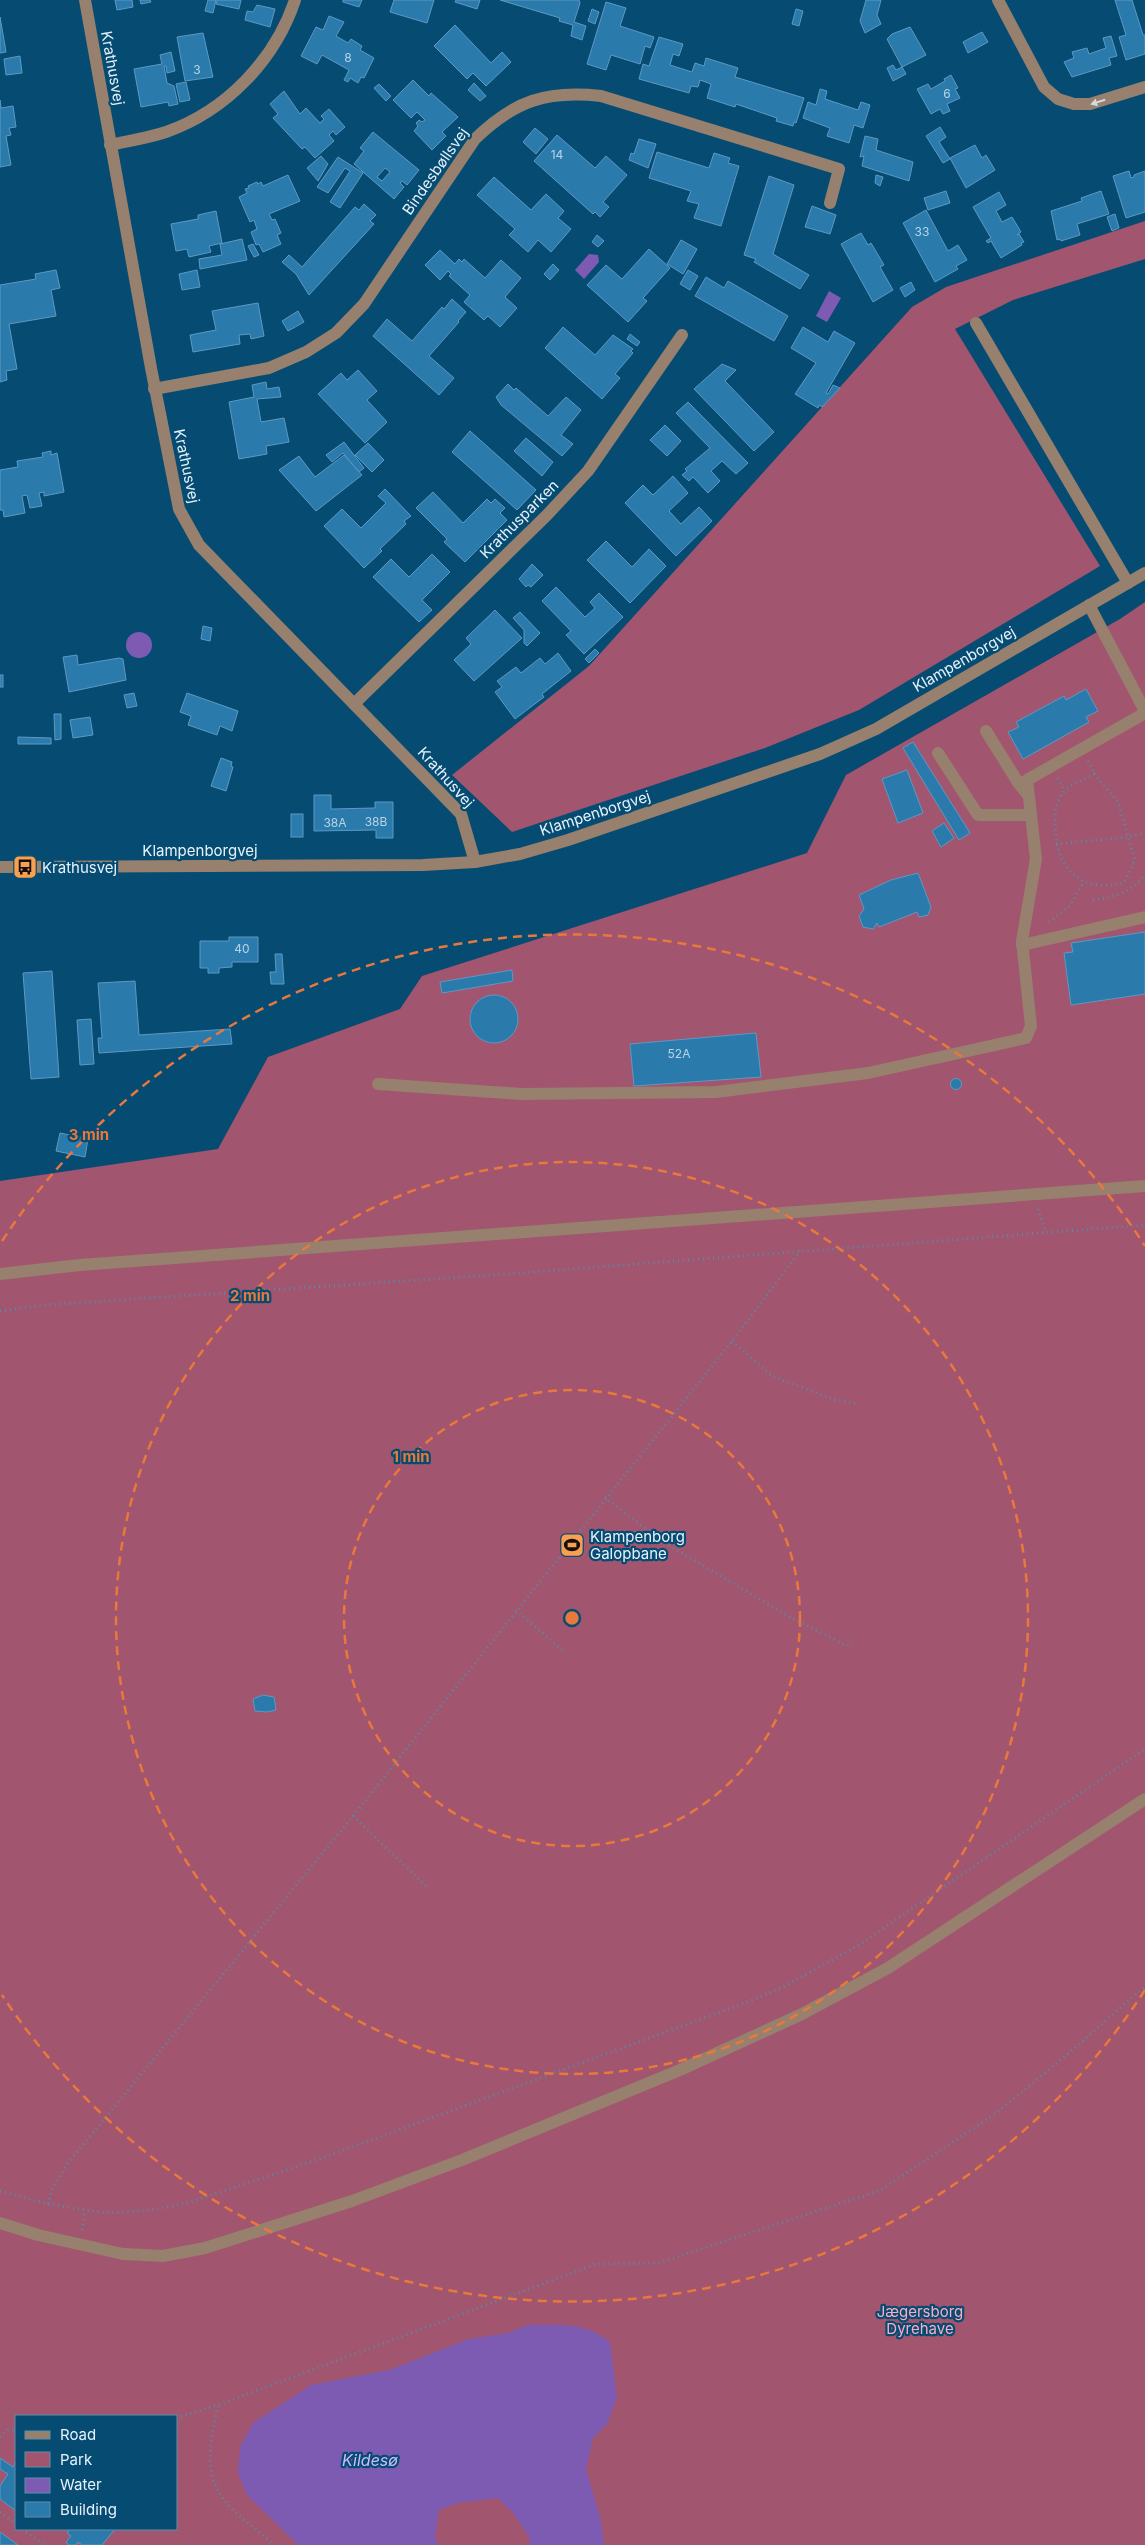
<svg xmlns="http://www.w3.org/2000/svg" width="1145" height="2545" font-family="Inter,sans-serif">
  <rect width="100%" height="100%" fill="#064c72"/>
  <g fill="#a2556e" fill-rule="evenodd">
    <polygon points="1145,221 1145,259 1013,300 955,329 1100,566 859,710 765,748 512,832 452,775 589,666 912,307 946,287"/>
    <path d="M 1145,602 L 1145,2545 L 0,2545 L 0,1181 L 218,1149 L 268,1057 L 400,1009 L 422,976 L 807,853 L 846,775 L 1120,619 ZM 16,2416 L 176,2416 L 176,2529 L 16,2529 Z"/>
  </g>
  <g fill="#7d5bb2">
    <polygon points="589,254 598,255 599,262 584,279 575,270"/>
    <polygon points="829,291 841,298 827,322 816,316"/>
    <circle cx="139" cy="645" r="13"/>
    <path d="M 528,2325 C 559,2325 585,2322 610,2342 L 617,2397 L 607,2424 L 593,2438 L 586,2469 L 601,2521 L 604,2545 L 529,2545 L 530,2538 L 513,2513 L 498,2498 L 457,2503 L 439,2510 L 435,2539 L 440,2545 L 298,2545 L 247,2495 L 238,2473 L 240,2447 L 253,2423 L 311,2385 L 389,2370 L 469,2339 L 508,2333 Z"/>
  </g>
  <g fill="#2b7aac" stroke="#5d99c3" fill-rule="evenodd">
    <polygon points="115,0 132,0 133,7 117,10"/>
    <polygon points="140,0 150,0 151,2 141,4"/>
    <polygon points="208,0 216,0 213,13 205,11"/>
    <polygon points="217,0 241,0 239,9 216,4"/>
    <polygon points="343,0 362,0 359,7 343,2"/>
    <polygon points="394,0 434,0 427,23 390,12"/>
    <polygon points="456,0 480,0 477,9 455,2"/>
    <polygon points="500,0 579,0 580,3 574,22 586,26 582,40 571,36 573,25 559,21 560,18"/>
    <polygon points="866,0 881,0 877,15 881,24 865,33 860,21"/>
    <polygon points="1115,0 1132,0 1143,35 1145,35 1145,54 1126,60 1119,37 1126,35"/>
    <polygon points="606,2 626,8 620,26 654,37 650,48 645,46 640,64 611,55 606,70 587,64"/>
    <polygon points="257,5 275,9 270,27 245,20 247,11 253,12"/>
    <polygon points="592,9 599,12 595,24 588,21"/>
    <polygon points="796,9 803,11 799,26 792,24"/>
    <polygon points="329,16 344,22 336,36 348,43 351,39 362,46 360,50 374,58 364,78 361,77 358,83 350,78 348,82 344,80 349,70 322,55 317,64 301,56 316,27 323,30"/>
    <polygon points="0,17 6,52 0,53"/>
    <polygon points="455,25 491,63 502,52 511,62 486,86 473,73 467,79 434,46"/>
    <polygon points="910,27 926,55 902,67 887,39 892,34"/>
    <polygon points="982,32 988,42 968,53 963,42"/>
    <polygon points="203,33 213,77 185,81 177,37"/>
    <polygon points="1111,36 1117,56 1109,58 1111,65 1072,77 1064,62 1074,58 1072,52 1087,48 1089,54 1106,48 1103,38"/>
    <polygon points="659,37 683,44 679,56 673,54 670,65 692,72 695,63 704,66 706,58 738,68 735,77 804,98 796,123 794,122 793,126 776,121 777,118 736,104 735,107 707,98 711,84 700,80 698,87 691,86 689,93 639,79 643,64 649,66"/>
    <polygon points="171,52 175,71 167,73 166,66 164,66 167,83 174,86 178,104 169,106 168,102 141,107 134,69 162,64 160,55"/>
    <polygon points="20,56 22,73 6,75 4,59"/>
    <polygon points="893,65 896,70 902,67 906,74 893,81 887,68"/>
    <polygon points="951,75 958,88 955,89 960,98 947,104 950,111 943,114 940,109 931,114 917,89 928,84 931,89 945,81 944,79"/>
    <polygon points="413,80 429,96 431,93 458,117 442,132 446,136 432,150 414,131 418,126 416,123 419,120 422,122 425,120 417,112 411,118 393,100"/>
    <polygon points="186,82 190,100 180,102 176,84"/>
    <polygon points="474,83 486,96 480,101 468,90"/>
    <polygon points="379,84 391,96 386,101 374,88"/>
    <polygon points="820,89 827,91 825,99 858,110 861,102 870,105 863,128 854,125 849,143 827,136 830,128 803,118 808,102 816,105"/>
    <polygon points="284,91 300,114 306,108 320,123 324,119 321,116 329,109 345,127 336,135 333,131 329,135 334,141 315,158 305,147 302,149 273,118 278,114 270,104"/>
    <polygon points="0,100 1,108 13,106 16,127 9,128 11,135 6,136 11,165 0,167"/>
    <polygon points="940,127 946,137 939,142 950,159 943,163 926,136"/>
    <polygon points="535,128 548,139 536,154 523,142"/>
    <path d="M 373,132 L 419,170 L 407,185 L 402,181 L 400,183 L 404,187 L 394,199 L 354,164 L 364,151 L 360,148 ZM 385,168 L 390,172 L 382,181 L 377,177 Z"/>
    <polygon points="557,135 595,168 606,156 627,175 603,202 609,207 600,217 595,212 593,214 534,161"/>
    <polygon points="865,136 878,139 876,150 913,162 909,181 862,166 864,156 860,157"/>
    <polygon points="639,139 656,144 648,168 629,160 631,153 634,154"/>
    <polygon points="975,145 982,158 986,155 995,170 966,188 950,158"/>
    <polygon points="657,152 709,168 714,153 730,158 728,163 739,166 721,226 694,218 699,204 687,201 691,191 649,178"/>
    <polygon points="321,156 328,164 318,181 307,168"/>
    <polygon points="338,157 363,173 340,208 330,202 350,171 345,168 328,193 317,187"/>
    <polygon points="1129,171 1131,178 1134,177 1134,175 1145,171 1145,212 1126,218 1113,176"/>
    <polygon points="288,175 300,201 269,214 272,220 275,219 281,233 277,235 281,244 263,252 259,244 256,245 251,232 257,229 254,220 250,222 239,197 247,193 245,189 249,188 248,186 257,182 258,184 261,182 263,186"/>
    <polygon points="876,175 883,177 880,186 875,183"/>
    <polygon points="769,176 794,185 773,254 809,275 800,289 754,262 756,259 744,255"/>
    <polygon points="494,177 531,210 546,194 564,211 558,218 571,229 551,252 538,240 528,252 509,235 515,229 477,195"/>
    <polygon points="946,191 950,203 928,210 924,198"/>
    <polygon points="1101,191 1109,214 1077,224 1080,235 1061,241 1060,239 1057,240 1051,211 1082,201 1081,198"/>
    <polygon points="999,192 1006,205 996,211 1002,222 1012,217 1021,232 1017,235 1019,234 1024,242 1021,243 1022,245 1001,258 991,241 988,243 986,241 991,238 973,207"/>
    <polygon points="364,204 376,215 370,221 374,224 309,295 296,274 282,262 289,255 302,267 355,207 359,210"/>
    <polygon points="812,206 836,215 830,234 805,227"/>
    <polygon points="926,210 948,251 958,245 967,260 956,266 958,269 935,282 903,223"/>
    <polygon points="216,211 222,243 209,246 211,252 189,257 187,249 176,251 171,224 198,219 198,215"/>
    <polygon points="1115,214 1119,228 1112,231 1107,217"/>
    <polygon points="861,233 868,245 871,243 884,265 880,267 893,290 873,302 841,244"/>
    <polygon points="597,235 604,241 598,247 592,242"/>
    <polygon points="242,239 247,260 200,269 199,259 222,255 220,244"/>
    <polygon points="681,240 697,249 683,274 667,264"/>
    <polygon points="253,244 259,255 254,257 248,246"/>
    <polygon points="649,249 670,268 643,298 647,301 628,322 587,285 606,265 622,279"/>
    <polygon points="440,250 455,264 459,259 462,262 464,259 485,278 501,260 521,278 505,297 517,308 500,327 488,316 484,320 464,302 470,295 449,276 451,274 448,271 440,280 425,265"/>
    <polygon points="553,264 559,270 550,280 544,274"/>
    <polygon points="56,270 60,288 51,290 56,316 9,324 17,369 6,371 7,380 0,382 0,285 36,279 35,274"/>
    <polygon points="197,270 200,287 182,290 179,274"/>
    <polygon points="688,270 698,276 690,290 680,284"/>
    <polygon points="706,277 724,288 728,281 788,316 774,341 695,296"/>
    <polygon points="911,282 915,290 905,297 900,288"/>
    <polygon points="452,299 466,312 458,321 459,322 429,356 454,378 439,395 373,336 387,319 412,341 442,307 444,309"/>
    <polygon points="258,303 264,336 251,339 250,334 239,335 240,344 193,352 190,335 216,330 212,311"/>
    <polygon points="298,311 304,322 288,331 282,321"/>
    <polygon points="563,327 595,355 613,335 633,349 631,351 633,353 615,374 620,378 602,399 545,348"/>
    <polygon points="803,327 828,342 834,331 855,343 826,393 828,394 833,385 840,388 822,407 819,405 818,408 795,394 816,363 791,348"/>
    <polygon points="630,334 640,342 637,346 627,339"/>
    <polygon points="722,364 736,370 725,381 774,432 754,451 694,389"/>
    <polygon points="358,370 377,391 367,400 387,422 365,443 318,394 341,373 347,380"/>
    <polygon points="266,382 267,389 279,387 281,397 257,399 261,422 284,418 289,442 266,446 267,454 239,459 229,402 254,397 252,385"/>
    <polygon points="508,384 514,390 516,388 548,416 566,397 581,410 561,435 573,444 562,456 501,405 496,397"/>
    <polygon points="688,402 748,463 736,474 722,461 711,471 720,481 708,493 693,477 689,481 682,475 687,471 685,469 710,448 676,413"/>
    <polygon points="665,425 681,441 667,456 650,440"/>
    <polygon points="470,431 536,490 517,510 452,452"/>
    <polygon points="526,438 553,462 542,476 514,451"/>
    <polygon points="344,442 364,468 359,472 343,453 332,462 326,455"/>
    <polygon points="368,443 384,460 372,472 355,455"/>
    <polygon points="51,451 51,455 57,453 64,492 44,496 44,492 39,493 42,506 30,508 27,495 22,496 25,513 4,517 3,510 0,510 0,470 18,467 17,461 43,457 42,453"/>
    <polygon points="344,455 362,475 316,511 279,470 299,456 315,477"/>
    <polygon points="673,476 688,493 669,511 681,524 699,507 712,521 676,556 625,503 643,485 653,495"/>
    <polygon points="385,489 411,516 404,521 406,524 380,549 382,551 364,568 324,526 342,509 361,528 386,503 378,496"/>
    <polygon points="433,492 463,523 487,499 491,503 495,499 505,508 500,513 507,520 465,562 444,542 447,539 416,508"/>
    <polygon points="606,541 632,567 649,549 666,566 630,603 587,560"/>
    <polygon points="432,554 450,572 422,600 432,610 419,622 373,577 391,559 409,577"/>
    <polygon points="532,564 543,575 531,587 528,585 526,587 519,579"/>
    <polygon points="556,587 585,617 595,608 590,602 599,593 623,617 584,654 566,635 571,631 542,601"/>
    <polygon points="495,610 522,638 474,681 454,660 471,644 466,638"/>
    <polygon points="520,612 540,633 527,646 524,643 524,630 513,618"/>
    <polygon points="203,626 212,628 210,641 201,639"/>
    <polygon points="595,649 599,653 589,663 585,659"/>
    <polygon points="558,653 571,671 542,694 544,697 515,719 495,692 502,687 497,681 516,667 521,673 540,658 545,664"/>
    <polygon points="77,655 78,665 119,658 123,659 126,680 69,692 63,657"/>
    <rect x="0" y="675" width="3" height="12"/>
    <polygon points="1086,689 1098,711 1086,717 1089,722 1023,759 1008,732 1019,727 1016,722 1064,696 1066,700"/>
    <polygon points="134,693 137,706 127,708 124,695"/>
    <polygon points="187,693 238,711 232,731 220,726 217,735 188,725 191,716 180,712"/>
    <polygon points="54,714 61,714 61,739 55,740"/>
    <polygon points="90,717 93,735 73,738 70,720"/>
    <polygon points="18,737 51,738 51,744 18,744"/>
    <polygon points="913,742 970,833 959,840 903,748"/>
    <polygon points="221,758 232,762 231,766 233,767 226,791 211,786"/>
    <polygon points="907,770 923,813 898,823 882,779"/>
    <polygon points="314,795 331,795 331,809 375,808 375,802 393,802 393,838 376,838 376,830 314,831"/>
    <rect x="291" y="814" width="12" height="23"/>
    <polygon points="944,823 954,838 941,847 932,831"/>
    <polygon points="918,873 931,907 928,915 919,917 917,912 879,927 877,923 873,929 863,927 859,916 864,909 859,895 891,880"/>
    <polygon points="1145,932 1145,994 1071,1005 1064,953 1073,952 1071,943"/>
    <polygon points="229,937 258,937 258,962 232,962 232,967 219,968 219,973 208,973 208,968 200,968 200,941 229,941"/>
    <polygon points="275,954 282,954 284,984 271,984 270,972 276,972"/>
    <polygon points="512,970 513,981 442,993 440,982"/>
    <polygon points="52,971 59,1077 31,1079 23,973"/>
    <polygon points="135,981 139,1035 230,1029 232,1044 99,1053 98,1038 102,1038 98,983"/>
    <circle cx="494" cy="1019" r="24"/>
    <polygon points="91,1019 94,1064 80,1065 77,1020"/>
    <polygon points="756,1033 761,1077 634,1086 630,1044"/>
    <circle cx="956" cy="1084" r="5.5"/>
    <polygon points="60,1133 88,1139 85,1157 56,1151"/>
    <polygon points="263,1695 274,1697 276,1710 267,1712 255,1711 253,1699"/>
    <polygon points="0,2458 13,2467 16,2462 16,2511 0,2499 0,2486 8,2474 0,2469"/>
    <polygon points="70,2529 115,2529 102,2545 82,2545 78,2542 76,2545 69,2545 66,2542 71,2536 67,2533"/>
    <polygon points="0,2532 18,2545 0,2545"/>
  </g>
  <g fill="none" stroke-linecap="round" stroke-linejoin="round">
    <g stroke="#5a8aa5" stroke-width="3" stroke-dasharray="1 4" stroke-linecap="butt">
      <polyline points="1088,761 1094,774"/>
      <path d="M 1094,774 L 1118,802 L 1135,860 L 1124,883 C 1078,893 1056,868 1055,825 C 1055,812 1055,802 1064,792 C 1071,784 1085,779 1094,774 Z"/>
      <polyline points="1058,778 1064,791"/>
      <polyline points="1056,844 1128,837 1145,833"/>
      <path d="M 1093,900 C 1113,897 1133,892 1145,874"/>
      <polyline points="1049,922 1070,906 1084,881"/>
      <polyline points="1038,1209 1046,1232"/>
      <polyline points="0,1311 45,1305 507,1274 1145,1225"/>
      <polyline points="732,1341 772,1376 832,1399 857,1404"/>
      <polyline points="605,1497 660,1540 788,1616 847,1646 851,1642"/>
      <polyline points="516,1610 562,1650"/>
      <polyline points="353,1816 427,1887"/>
      <polyline points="0,2191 48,2204 105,2213 152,2210 191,2202 325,2157 753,2000 787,1985 859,1945 1145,1749"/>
      <polyline points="48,2204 53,2187 69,2162 353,1816 732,1341 800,1251"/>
      <polyline points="82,2230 85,2211"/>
      <path d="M 218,2406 C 211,2437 202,2473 225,2501 C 238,2518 259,2529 273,2545"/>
      <polyline points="176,2418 218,2405 596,2264 658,2263 879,2191 995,2114 1068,2054 1145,1986"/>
      <polyline points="0,2437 8,2430 16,2430"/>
      <polyline points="0,2512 16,2524"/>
      <polyline points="22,2529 44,2545"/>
    </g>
    <g stroke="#97806d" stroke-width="12">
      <polyline points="85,0 151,368 179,509 199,545 461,814 475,862"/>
      <polyline points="998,0 1044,87 1058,99 1074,104 1090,104 1145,87"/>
      <path d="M 110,145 C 128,141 148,138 166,132 C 226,111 275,60 295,0"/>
      <polyline points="976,323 1128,583"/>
      <path d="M 154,389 L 269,368 L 306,352 L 336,333 L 364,304 L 475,139 C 514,101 546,90 601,96 L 839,169 L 830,203"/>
      <polyline points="1089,605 1145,711"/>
      <polyline points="354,704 547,515 588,471 682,335"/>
      <polyline points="986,731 1019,784 1028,795"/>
      <polyline points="938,753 978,815 1031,815"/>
      <polyline points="0,867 423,865 475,862 520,854 568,840 820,754 876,729 1145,573"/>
      <polyline points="1022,945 1145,917"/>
      <polyline points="378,1084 521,1094 716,1092 868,1073 1026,1038 1031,1026 1022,941 1036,859 1027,780 1145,713"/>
      <polyline points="0,1274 80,1265 1145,1186"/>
      <polyline points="0,2223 38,2235 123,2254 163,2256 205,2248 352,2201 462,2160 566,2117 680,2070 800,2015 888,1968 1145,1799"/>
    </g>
  </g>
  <defs><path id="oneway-solid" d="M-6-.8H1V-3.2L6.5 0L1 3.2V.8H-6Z" transform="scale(1.25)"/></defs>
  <use fill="#d6dbdf" href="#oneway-solid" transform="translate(1098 102) rotate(163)"/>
  <g fill="none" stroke="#e8783c" stroke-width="2.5" stroke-dasharray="9 6">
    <circle cx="572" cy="1618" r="228"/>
    <circle cx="572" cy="1618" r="456"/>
    <path d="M1145 1990A683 683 0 0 1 2 1995M2 1241A683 683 0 0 1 1145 1246"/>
  </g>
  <defs>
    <g id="bus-square" transform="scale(1.25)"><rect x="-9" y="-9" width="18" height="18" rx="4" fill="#f99f4d" stroke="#064c72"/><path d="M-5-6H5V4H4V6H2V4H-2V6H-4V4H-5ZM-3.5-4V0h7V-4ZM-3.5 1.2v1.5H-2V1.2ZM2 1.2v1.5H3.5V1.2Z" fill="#111"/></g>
    <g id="stadium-square" transform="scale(1.25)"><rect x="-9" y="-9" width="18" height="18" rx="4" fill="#f99f4d" stroke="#064c72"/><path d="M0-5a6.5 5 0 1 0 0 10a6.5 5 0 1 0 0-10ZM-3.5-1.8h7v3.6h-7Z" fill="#111"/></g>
  </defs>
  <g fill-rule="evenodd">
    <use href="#bus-square" x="25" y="867"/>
    <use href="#stadium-square" x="572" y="1545"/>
  </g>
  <g text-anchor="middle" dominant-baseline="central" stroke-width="4.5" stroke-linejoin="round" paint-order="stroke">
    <g font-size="12" fill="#b7d4e7">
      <text x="348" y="57">8</text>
      <text x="197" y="69">3</text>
      <text x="947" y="93">6</text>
      <text x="557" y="154">14</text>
      <text x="922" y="231">33</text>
      <text x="376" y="821">38B</text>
      <text x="335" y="822">38A</text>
      <text x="242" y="948">40</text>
      <text x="679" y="1053">52A</text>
    </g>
    <g font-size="15" fill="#e6f2fb" stroke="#064c72">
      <text transform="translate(113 68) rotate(80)">Krathusvej</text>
      <text transform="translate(435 171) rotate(-55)">Bindesbøllsvej</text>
      <text transform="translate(187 466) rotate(78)">Krathusvej</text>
      <text transform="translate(519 519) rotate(-45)">Krathusparken</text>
      <text transform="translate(964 659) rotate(-30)">Klampenborgvej</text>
      <text transform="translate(446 777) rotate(48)">Krathusvej</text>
      <text transform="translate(595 813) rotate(-18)">Klampenborgvej</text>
      <text x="200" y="850">Klampenborgvej</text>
    </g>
    <g font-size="15" fill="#e6f2fb" stroke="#064c72" text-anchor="start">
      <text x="42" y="867">Krathusvej</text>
      <text x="590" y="1536">Klampenborg<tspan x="590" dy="17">Galopbane</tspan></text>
    </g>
    <g font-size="15" fill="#fcabc3" stroke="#064c72">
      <text x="920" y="2311">Jægersborg<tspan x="920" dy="17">Dyrehave</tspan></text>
    </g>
    <g font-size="16" font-style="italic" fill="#d1b9fe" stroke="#064c72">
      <text x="370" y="2460">Kildesø</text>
    </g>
  </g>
  <circle cx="572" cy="1618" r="8" fill="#e8783c" stroke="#064c72" stroke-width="2.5"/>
  <g font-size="15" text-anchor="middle" font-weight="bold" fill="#e8783c" stroke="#064c72" stroke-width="4.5" stroke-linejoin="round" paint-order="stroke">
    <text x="89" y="1140">3 min</text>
    <text x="250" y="1301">2 min</text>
    <text x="411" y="1462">1 min</text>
  </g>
  <rect x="15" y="2415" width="162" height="115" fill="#064c72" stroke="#608ea9"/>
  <rect x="25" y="2431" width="25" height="8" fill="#97806d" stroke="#608ea9"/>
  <text x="60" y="2440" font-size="15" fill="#e6f2fb">Road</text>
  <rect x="25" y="2452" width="25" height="15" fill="#a2556e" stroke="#608ea9"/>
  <text x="60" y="2465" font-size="15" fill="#e6f2fb">Park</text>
  <rect x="25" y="2478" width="25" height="15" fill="#7d5bb2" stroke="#608ea9"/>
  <text x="60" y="2490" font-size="15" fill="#e6f2fb">Water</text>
  <rect x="25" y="2502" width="25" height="15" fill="#2b7aac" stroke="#608ea9"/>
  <text x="60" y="2515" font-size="15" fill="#e6f2fb">Building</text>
</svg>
